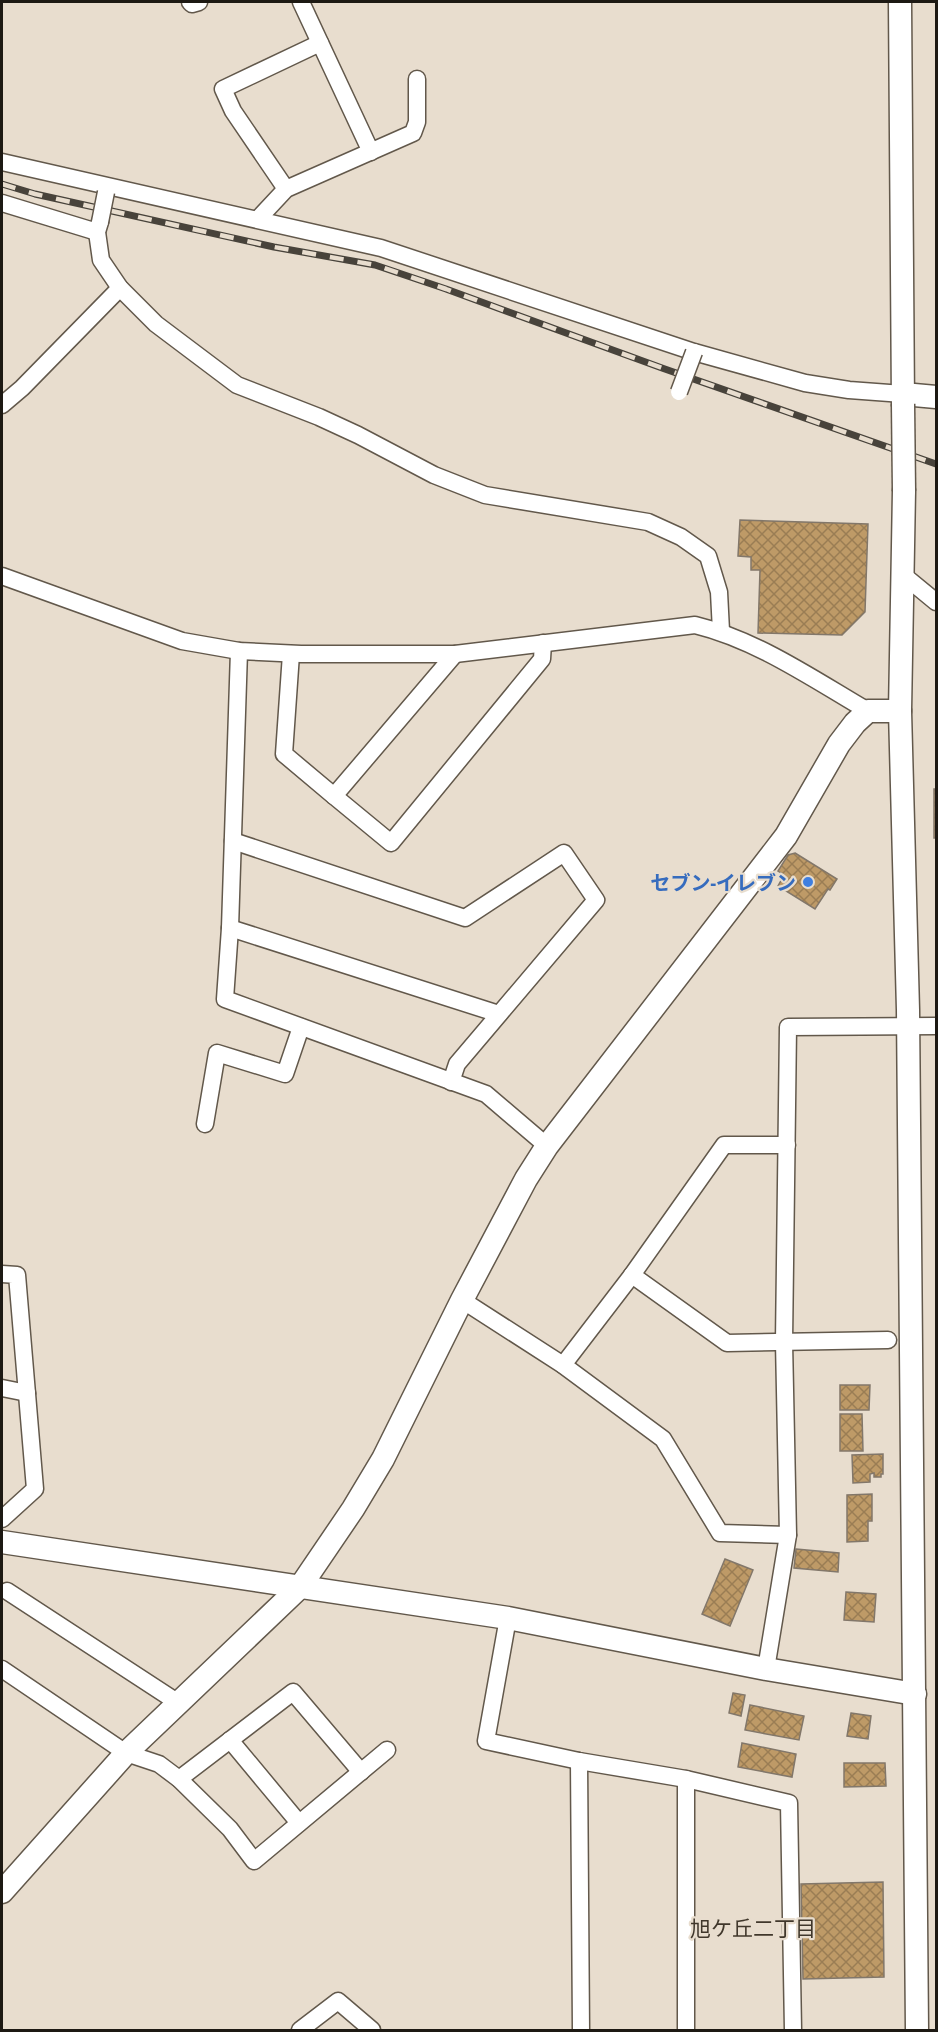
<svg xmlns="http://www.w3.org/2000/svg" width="938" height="2032" font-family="'Archivo Narrow','Noto Sans JP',sans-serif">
  <defs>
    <pattern id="building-cross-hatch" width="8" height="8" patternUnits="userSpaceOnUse" patternTransform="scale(1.5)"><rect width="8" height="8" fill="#be9a67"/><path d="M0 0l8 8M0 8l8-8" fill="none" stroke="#9a7d54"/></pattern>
  </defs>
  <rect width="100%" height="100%" fill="#e8ddce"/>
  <g fill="url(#building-cross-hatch)" stroke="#82776a" stroke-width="1.5">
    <polygon points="740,520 868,524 865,612 842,635 758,633 760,570 751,570 751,557 738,556"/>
    <rect x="934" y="789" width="2" height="49"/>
    <polygon points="795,853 837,879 830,890 828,889 815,909 778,886 784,875 778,871 788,855"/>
    <polygon points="840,1385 870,1385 869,1410 840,1410"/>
    <polygon points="840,1414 862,1414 863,1451 840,1451"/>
    <polygon points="883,1454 883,1474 881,1474 881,1477 874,1477 874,1473 870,1474 870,1482 853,1483 852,1455"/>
    <polygon points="872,1494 872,1521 868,1521 868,1541 847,1542 847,1495"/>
    <polygon points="796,1549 839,1553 838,1572 794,1568"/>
    <polygon points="725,1559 753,1570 730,1626 702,1614"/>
    <polygon points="846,1592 876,1594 874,1622 844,1620"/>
    <polygon points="733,1693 745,1695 741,1716 729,1713"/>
    <polygon points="750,1705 804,1716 799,1740 745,1730"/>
    <polygon points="851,1713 871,1716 868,1739 847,1736"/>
    <polygon points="742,1743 796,1754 792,1777 738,1767"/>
    <polygon points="844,1763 885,1763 886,1786 844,1787"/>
    <polygon points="883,1882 884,1977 803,1979 801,1884"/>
  </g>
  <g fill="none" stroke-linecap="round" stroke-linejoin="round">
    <g stroke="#62584b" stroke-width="19">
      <g id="street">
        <polyline points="190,2 192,4 199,2"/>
        <polyline points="301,2 371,152"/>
        <polyline points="2,162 381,248 694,352 805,383 849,390 903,394"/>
        <polyline points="286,189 233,111 223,89 320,43"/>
        <polyline points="2,203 97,232"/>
        <polyline points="258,219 286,189 413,133 417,122 417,79"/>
        <polyline points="100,222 97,232 101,260 120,288 156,324 237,385 319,417 358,435 434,475 485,495 648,522 681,537 708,556 719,592 721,631"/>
        <polyline points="2,405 22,388 120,288"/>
        <polyline points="902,574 936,602"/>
        <path d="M 2,576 L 182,641 L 239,651 L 301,654 L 455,654 L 695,625 C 757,640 813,679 868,711"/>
        <polyline points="239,651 230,928 225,999 486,1094 547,1146"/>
        <polyline points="291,654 284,754 334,796"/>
        <polyline points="455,654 334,796 391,843 542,659 543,643"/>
        <polyline points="233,841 465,918 564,853 596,900 457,1064 451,1082"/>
        <polyline points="230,928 499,1014"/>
        <polyline points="205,1124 217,1053 285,1074 301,1027"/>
        <polyline points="2,1274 17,1275 35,1489 2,1519"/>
        <polyline points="632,1275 727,1343 888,1340"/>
        <polyline points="462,1300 563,1365 663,1439 720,1533 788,1535"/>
        <polyline points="563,1365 632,1275 724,1145 787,1145"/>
        <polyline points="2,1388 27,1393"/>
        <polyline points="7,1591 177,1702"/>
        <polyline points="508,1618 486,1741 579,1761 686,1779 789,1803 793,2030"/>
        <polyline points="2,1669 126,1753 159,1764 179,1779 230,1829 254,1861 387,1750"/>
        <polyline points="766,1669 788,1535 784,1342 788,1027 936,1026"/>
        <polyline points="230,1740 299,1823"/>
        <polyline points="579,1761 581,2030"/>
        <polyline points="179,1779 293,1692 361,1772"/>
        <polyline points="686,1779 686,2030"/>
        <polyline points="300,2030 338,2001 372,2030"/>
      </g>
    </g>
    <g stroke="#62584b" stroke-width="25">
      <g id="secondary">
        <polyline points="900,2 903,404"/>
        <polyline points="903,394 936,397"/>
        <polyline points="904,491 900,711 908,1010 917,2030"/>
        <polyline points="2,1542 508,1618 766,1669 915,1694"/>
        <polyline points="2,1892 126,1753 300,1587 353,1509 383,1459 462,1300 526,1179 547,1146 786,836 839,744 855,723 868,711 900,711"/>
      </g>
    </g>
    <use href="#street" stroke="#fff" stroke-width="16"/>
    <use href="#secondary" stroke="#fff" stroke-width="22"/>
    <g stroke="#48433b" stroke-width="7">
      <polyline id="rail" points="2,184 35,194 274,247 375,265 446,289 662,368 936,464"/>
    </g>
    <use href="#rail" stroke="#e8ddce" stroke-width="4.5" stroke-dasharray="14" stroke-linecap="butt"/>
    <g stroke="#62584b" stroke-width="19" stroke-linecap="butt">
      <g id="street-bridge">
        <polyline points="100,222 106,192"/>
        <polyline points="679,392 694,352"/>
      </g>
    </g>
    <g stroke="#62584b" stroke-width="25" stroke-linecap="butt">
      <polyline id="secondary-bridge" points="903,404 904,491"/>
    </g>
    <use href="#street-bridge" stroke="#fff" stroke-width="16"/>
    <use href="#secondary-bridge" stroke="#fff" stroke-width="22"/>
  </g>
  <circle fill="#3f7fe0" stroke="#e8ddce" stroke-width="2" cx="808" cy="882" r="6"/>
  <g text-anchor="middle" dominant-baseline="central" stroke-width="4.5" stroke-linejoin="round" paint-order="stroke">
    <g font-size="20" font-weight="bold" fill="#366cbe" stroke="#e8ddce" text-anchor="end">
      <text x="796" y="882">セブン-イレブン</text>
    </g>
    <g font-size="21" fill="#40372b" stroke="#e8ddce">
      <text x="753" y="1928">旭ケ丘二丁目</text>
    </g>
  </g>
  <rect width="938" height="2032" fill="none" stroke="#1d1913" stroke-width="6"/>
</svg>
